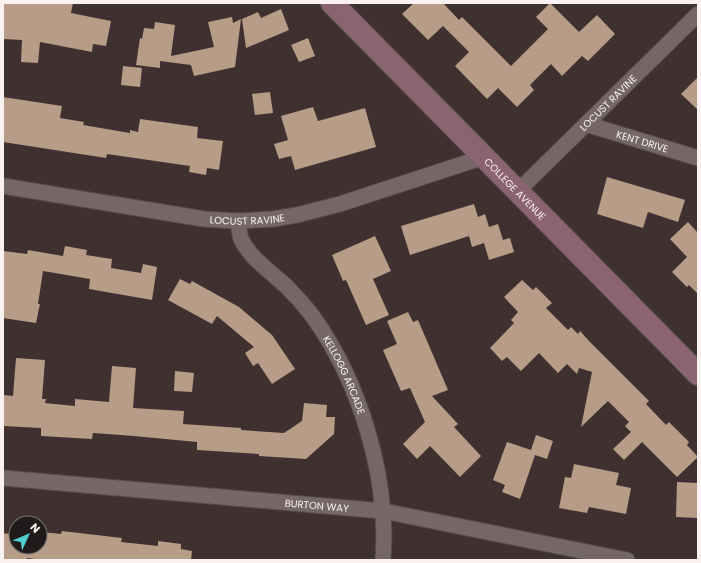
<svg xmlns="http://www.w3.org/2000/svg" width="701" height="563" font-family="Poppins,sans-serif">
  <rect width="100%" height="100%" fill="#3e3130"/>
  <g fill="#b79c87">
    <polygon points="3,3 73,3 71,13 111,21 106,46 93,44 92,52 40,42 38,63 21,62 22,40 3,39"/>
    <polygon points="414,3 443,3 459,20 462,17 511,66 548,29 536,17 550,3 579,32 597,15 615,34 588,61 582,56 562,76 551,64 530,85 534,90 517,107 498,88 487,99 455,66 469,52 443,26 428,40 402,14"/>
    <polygon points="281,9 289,30 246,48 242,19 258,12 261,18"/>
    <polygon points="232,17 233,23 241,19 235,67 194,76 191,65 160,61 160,68 136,65 140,38 142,39 144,28 154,29 155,22 175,25 171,56 214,47 208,22"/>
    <polygon points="308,38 315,56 299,62 291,45"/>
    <polygon points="123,66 142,68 140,87 121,85"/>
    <polygon points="698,77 698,110 681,94"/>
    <polygon points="270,92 273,113 255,115 252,94"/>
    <polygon points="3,97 62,106 60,118 84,122 83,125 130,133 130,130 138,132 140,119 198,127 197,138 223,141 219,170 207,168 206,175 189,172 190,166 107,154 106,158 3,142"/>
    <polygon points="313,107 318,121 365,108 376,147 295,170 291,156 279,159 274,144 288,140 281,116"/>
    <polygon points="607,177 685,200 678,222 648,212 643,228 597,214"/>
    <polygon points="474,204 478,217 485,214 489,227 498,224 503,240 510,238 514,252 489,260 484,243 472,247 469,236 410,255 401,226"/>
    <polygon points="688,222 698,233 698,294 689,285 687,287 672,272 687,257 670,239"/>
    <polygon points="375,236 391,271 373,279 389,315 366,325 346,280 343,281 332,255"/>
    <polygon points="65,246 87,250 86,255 112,259 111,268 141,273 143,264 157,267 152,300 89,289 90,279 43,271 38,304 40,304 36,323 3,318 3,251 27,254 28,250 63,256"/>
    <polygon points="180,279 190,284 192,281 239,307 272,335 295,369 272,384 258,363 253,366 245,353 254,347 217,316 212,324 168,300"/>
    <polygon points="522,280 533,290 536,287 552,303 546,308 568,330 571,327 578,334 580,331 590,342 649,401 646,404 666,425 669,422 689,442 687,445 698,457 677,477 642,442 624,460 613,449 631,432 625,426 629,422 608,401 581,427 592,372 579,368 577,374 567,364 558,373 539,353 521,371 507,357 502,361 490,348 514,323 511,320 518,312 504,297"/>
    <polygon points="408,312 413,322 418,320 448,390 432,396 458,424 454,427 481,456 460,477 430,446 417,459 403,444 425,422 410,388 401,391 383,350 397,344 387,321"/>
    <polygon points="16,358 45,360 42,399 46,399 45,403 75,406 75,399 109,402 112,366 136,368 133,408 184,411 183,424 241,428 241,430 284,433 302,421 304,403 327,405 326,417 335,417 334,434 306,459 259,456 259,454 197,450 197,442 134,436 93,433 92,439 41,436 41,428 3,426 3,395 13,396"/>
    <polygon points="175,371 194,373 192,392 174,391"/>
    <polygon points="536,435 553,441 547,459 535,455 520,499 502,492 505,485 493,480 507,442 531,450"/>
    <polygon points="574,464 619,473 616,485 631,488 626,514 589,507 587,513 559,508 565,477 571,478"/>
    <polygon points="677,482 698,483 698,518 676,517"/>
    <polygon points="62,531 122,538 121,542 158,546 158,541 181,544 181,549 192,551 191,560 42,560 27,558 27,560 3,560 3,533 16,535 16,547 40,547 41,532 61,534"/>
  </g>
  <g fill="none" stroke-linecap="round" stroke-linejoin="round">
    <g stroke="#574d4c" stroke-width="17">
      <g id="street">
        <path id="s1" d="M 586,124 L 698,158"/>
        <path id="s2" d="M 3,186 L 204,219 L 238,221 L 273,219 L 297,215 L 340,204 L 484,157"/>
        <path id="s3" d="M 518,191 L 698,14"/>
        <path id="s4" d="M 238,221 C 239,226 239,233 241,239 C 250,258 271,272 287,287 C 295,295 304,305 311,314 C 360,381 389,477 383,560"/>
        <path id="s5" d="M 3,478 L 383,511 L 627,560"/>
      </g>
    </g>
    <g stroke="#574d4c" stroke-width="24">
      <g id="secondary">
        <path id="s6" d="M 332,3 L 698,374"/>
      </g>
    </g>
    <use href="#street" stroke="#756766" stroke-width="15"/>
    <use href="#secondary" stroke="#8b6371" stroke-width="22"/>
  </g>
  <g text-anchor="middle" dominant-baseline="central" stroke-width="4" stroke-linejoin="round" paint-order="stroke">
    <g font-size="10" fill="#faf2f1" stroke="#201b1a">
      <text stroke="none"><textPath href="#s3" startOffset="126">LOCUST RAVINE</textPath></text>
      <text stroke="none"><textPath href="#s1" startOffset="59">KENT DRIVE</textPath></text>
      <text stroke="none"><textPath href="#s6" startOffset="261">COLLEGE AVENUE</textPath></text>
      <text stroke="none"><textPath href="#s2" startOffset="247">LOCUST RAVINE</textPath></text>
      <text stroke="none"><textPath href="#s4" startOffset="191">KELLOGG ARCADE</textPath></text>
      <text stroke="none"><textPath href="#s5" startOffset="315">BURTON WAY</textPath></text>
    </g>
  </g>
  <rect width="701" height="563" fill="none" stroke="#faf2f1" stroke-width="8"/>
  <g transform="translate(28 535) rotate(46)"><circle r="19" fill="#201b1a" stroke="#777170"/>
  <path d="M0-3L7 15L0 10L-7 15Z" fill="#52cdcc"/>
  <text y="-6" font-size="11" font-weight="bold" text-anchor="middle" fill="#faf2f1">N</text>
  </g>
</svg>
